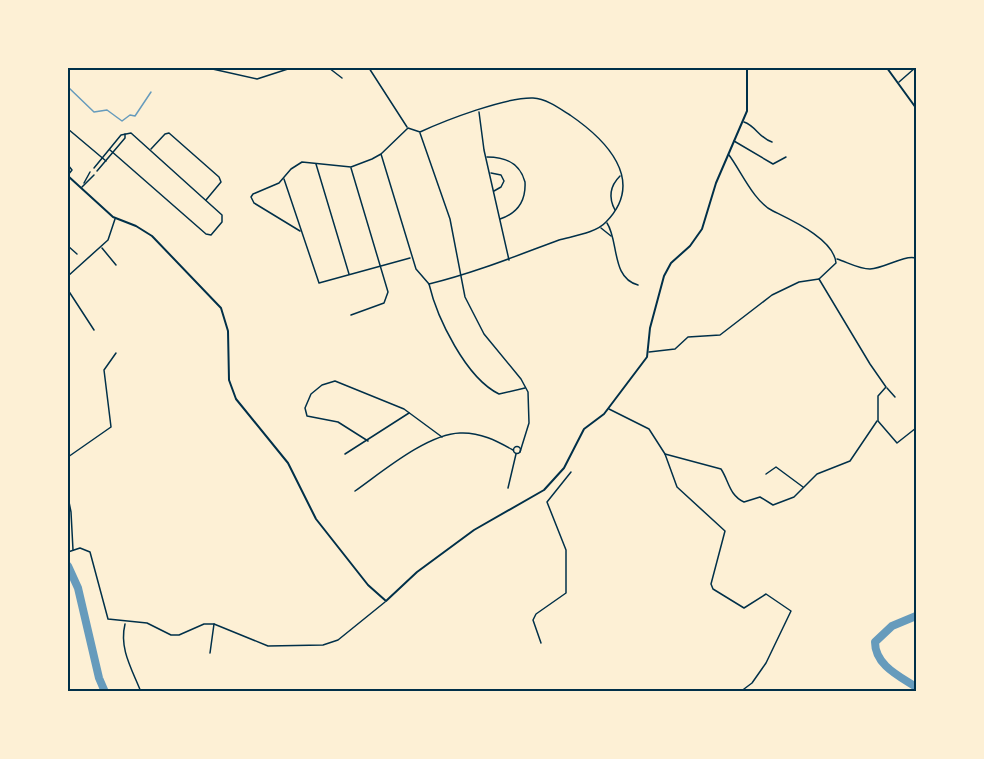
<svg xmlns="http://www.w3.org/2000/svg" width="984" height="759" font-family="Jost,sans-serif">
  <rect width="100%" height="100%" fill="#fdf0d5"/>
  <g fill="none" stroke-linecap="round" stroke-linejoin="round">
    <polyline stroke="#669bbc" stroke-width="1.5" points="68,87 94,112 107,110 122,121 130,115 135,116 151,92"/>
    <g stroke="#669bbc" stroke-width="8">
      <polyline points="68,566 78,588 99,678 105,692"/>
      <path d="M 916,616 L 892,626 L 875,642 C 875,665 899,676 916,687"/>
    </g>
    <g stroke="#003049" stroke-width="1.5">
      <polyline points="208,68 257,79 291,68"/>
      <polyline points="329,68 342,78"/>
      <polyline points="369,68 407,127"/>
      <polyline points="899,82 915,68"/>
      <polyline points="479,112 484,150 509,260"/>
      <path d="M 744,122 C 756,126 759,138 772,142"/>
      <polyline points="68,129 106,161"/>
      <polyline points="420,133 450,219 465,297 484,334 521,379 528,392 529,423 520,452"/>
      <polyline points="734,141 773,164 786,157"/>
      <polyline points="151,149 165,134 169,133 219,177 221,182 206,200"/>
      <path d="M 729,155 C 741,171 754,202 773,211 C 791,220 834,239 836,263 L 819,279 L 870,364 L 886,387 L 878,396 L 878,421 L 897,443 L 916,428"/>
      <path d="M 487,157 C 506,157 520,163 525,182 C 526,201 518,213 500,219"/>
      <polyline points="316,164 349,274"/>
      <polyline points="68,165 72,170 68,175"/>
      <polyline points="94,168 121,135 131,133 222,215 222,222 211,235 206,234 110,150"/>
      <polyline points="351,168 388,292 384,303 351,315"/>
      <polyline points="97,171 125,138 125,134"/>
      <polyline points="491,173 501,175 504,181 501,187 494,191"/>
      <polyline points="284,179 319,283 410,258"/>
      <polyline points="84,183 90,172"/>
      <polyline points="82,187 94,175"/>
      <path d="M 615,210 C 608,197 610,186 620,176"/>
      <path d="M 607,223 C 619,241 611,278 638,285"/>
      <polyline points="601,228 611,236"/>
      <path d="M 300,231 L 254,203 L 251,197 L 253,194 L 279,183 L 291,169 L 302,162 L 351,167 L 372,159 L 381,154 L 408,128 L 420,132 C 446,120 506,97 533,98 C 547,99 559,108 570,115 C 605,139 647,180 606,222 C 596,233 573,236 559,240 C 516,256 474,273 429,284 L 416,269 L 381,154"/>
      <polyline points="68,246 77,254"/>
      <polyline points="102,248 116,265"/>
      <path d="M 837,259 C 847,262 859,269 870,269 C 885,268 903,255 916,258"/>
      <polyline points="68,276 108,240 115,219"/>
      <path d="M 429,284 C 437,318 466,378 499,394 L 525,388"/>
      <polyline points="68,290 94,330"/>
      <polyline points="649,352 675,349 688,337 720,335 772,295 799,282 819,279"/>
      <polyline points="887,388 895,397"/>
      <path d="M 609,409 L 649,429 L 665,454 L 721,469 C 729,481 729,495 744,502 L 760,497 L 773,505 L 794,497 L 817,474 L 850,461 L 877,421"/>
      <polyline points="368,441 338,422 307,416 305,408 311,394 322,385 335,381 404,409 442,437"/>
      <circle cx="517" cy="450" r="3.5"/>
      <polyline points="345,454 409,413"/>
      <polyline points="665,454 677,487 725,531 711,584 713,589 744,608 766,594 791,611 766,663 752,683 740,692"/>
      <polyline points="68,457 111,427 104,370 116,353"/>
      <polyline points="766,474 776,467 803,487"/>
      <polyline points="508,488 516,454"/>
      <path d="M 355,491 C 382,472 427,434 460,433 C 480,432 497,441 513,450"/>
      <polyline points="68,497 71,512 73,550"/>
      <polyline points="68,552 80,548 90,552 108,619 147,623 171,635 179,635 204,624 214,624 268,646 323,645 338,640 385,602"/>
      <path d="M 125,624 C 119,649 132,669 141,692"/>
      <polyline points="541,643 533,620 536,614 566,593 566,550 547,502 571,472"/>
      <polyline points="210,653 214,624"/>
    </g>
    <g stroke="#003049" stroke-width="2">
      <polyline points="887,68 916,108"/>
      <polyline points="68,176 113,217 136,226 152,236 221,308 228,331 229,380 236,399 288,463 316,519 368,585 386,601 417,572 474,530 544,490 564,468 584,429 604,414 647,357 650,328 664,276 671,263 690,246 702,229 716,183 747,111 747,68"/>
    </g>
  </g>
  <rect width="984" height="759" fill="none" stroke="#fdf0d5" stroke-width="138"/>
  <rect x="69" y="69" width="846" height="621" fill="none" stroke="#003049" stroke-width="2"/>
</svg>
